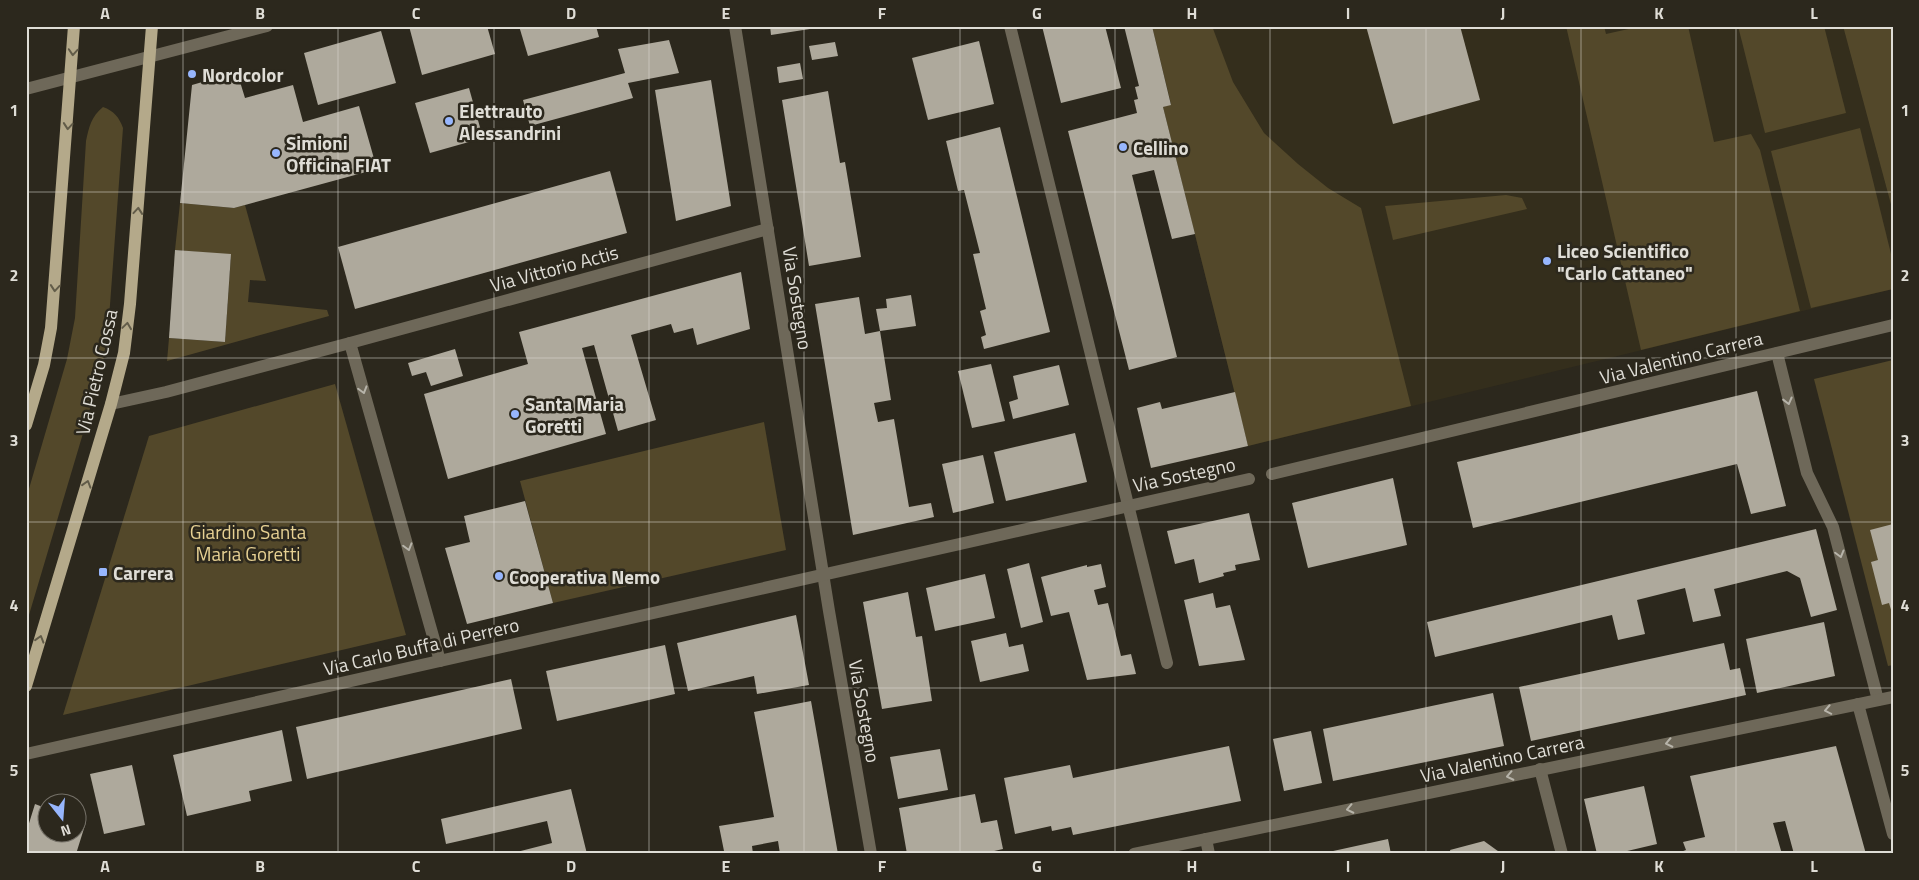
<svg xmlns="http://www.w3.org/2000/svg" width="1919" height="880" font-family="'Titillium Web',sans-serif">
  <rect width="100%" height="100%" fill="#2c281d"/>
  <polygon fill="#342e1c" points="1152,26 1843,26 1893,212 1893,289 1248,446 1163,107 1171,104"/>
  <g fill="#53482a">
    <polygon points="1152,26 1212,26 1233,82 1264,133 1298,164 1328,188 1361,208 1411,406 1248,446 1163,107 1171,104"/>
    <polygon points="1566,26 1604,26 1606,34 1642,26 1688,26 1714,142 1751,134 1760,150 1800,311 1641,350"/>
    <polygon points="1738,26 1824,26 1846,113 1765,133"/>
    <polygon points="1843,26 1893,26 1893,212"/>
    <path d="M 103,107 C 114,111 119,117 123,128 L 110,305 L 104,357 L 84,430 L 26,625 L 26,499 L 67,359 L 75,318 L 86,141 C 89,127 91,117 103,107 Z"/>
    <polygon points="1860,128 1893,262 1893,289 1811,308 1771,151"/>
    <polygon points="1506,195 1522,198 1527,209 1393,240 1385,206"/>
    <polygon points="180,203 234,208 245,205 266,281 250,280 248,302 327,310 329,316 167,361 169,338 225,342 231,255 175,250"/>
    <polygon points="1893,360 1893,665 1888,666 1814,379"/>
    <polygon points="335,384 406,635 63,715 149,436"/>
    <polygon points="764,422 786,550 553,603 520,481"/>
  </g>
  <g fill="#aea99c">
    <polygon points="409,26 487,26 495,54 422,75"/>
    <polygon points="519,26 596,26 599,37 528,56"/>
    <polygon points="770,26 810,26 810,29 771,35"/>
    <polygon points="1042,26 1095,26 1096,29 1105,26 1121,88 1061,103"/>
    <polygon points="1124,26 1152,26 1171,105 1163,107 1195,234 1172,239 1154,170 1132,175 1177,357 1129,370 1068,131 1137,113 1134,100 1138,99 1135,87 1139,86"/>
    <polygon points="1366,26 1460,26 1480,100 1393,124"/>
    <polygon points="381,31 396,83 318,105 304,53"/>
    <polygon points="669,40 679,73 628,83 633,98 530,126 523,100 625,73 618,49"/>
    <polygon points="979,41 994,104 928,120 912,58"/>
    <polygon points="835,42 838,56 812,60 809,46"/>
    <polygon points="800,63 803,79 779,83 777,67"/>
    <polygon points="237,72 245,98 293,85 303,122 359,106 377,169 234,208 180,203 192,85"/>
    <polygon points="711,80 731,206 676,221 655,90"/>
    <polygon points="469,88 483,138 430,153 415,103"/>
    <polygon points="828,91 840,163 845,162 861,257 809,266 782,100"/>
    <polygon points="1000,127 1050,332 984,349 981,337 986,335 980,311 986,309 973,254 980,253 964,190 958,191 946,141"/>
    <polygon points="610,171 627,233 355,309 338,247"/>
    <polygon points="175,250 231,254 225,342 169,338"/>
    <polygon points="741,272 750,329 697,345 693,328 674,333 671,324 631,335 656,420 618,431 594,345 582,348 606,434 448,479 424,394 528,364 519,332"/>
    <polygon points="911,295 916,326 880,331 891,400 874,403 878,422 894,419 909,507 931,503 934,517 853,535 815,304 859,297 865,334 880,331 876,309 887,308 886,299"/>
    <polygon points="455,349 463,376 431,386 426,372 412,376 408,363"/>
    <polygon points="991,364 1005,421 972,428 958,371"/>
    <polygon points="1059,365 1069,405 1013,419 1009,402 1018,399 1013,376"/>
    <polygon points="1757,391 1786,506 1751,514 1737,464 1473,528 1457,462"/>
    <polygon points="1235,392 1248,446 1151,468 1137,408 1160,402 1162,409"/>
    <polygon points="1075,433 1087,482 1006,501 994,452"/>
    <polygon points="983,455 994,503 953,513 942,464"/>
    <polygon points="1393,478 1407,545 1308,568 1292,503"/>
    <polygon points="525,501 553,603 467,624 445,548 470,542 464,516"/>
    <polygon points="1249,513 1260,560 1235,565 1236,570 1223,573 1224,576 1199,583 1194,559 1175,564 1167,531"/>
    <polygon points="1893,524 1893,613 1892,613 1889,603 1882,605 1871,562 1878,560 1870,530"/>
    <polygon points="1816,529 1837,610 1811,617 1800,578 1787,571 1714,589 1721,616 1693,622 1685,588 1637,600 1645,634 1618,640 1612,615 1435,657 1427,622"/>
    <polygon points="1029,563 1043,622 1021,628 1007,569"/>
    <polygon points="1101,564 1106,587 1094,590 1098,605 1108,603 1121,656 1131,654 1136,674 1087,680 1069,612 1051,616 1041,577 1087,565 1087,567"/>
    <polygon points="985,574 995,618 935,631 926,588"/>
    <polygon points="908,592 916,637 922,636 932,701 882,709 863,602"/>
    <polygon points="1213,593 1216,608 1230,605 1245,660 1199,666 1184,600"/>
    <polygon points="796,615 809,685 757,694 754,676 688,691 677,643"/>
    <polygon points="1824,622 1835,676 1757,693 1746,639"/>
    <polygon points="1006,633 1009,647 1023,644 1029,671 980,682 971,641"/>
    <polygon points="1724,643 1730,670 1740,668 1746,695 1531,741 1519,687"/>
    <polygon points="665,645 675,694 557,721 546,671"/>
    <polygon points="511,679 522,729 307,779 296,727"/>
    <polygon points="1493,693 1504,746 1333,781 1323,729"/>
    <polygon points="811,701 838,854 780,854 778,841 752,846 753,854 714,854 724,851 719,826 774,817 754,712"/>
    <polygon points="282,730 292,781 249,791 251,801 187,816 173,755"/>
    <polygon points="1311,731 1322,783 1284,791 1273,739"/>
    <polygon points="1229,746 1241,801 1073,835 1071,827 1052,831 1051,826 1015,834 1004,778 1070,765 1073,778"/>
    <polygon points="1836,746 1866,854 1794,854 1785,821 1773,823 1782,854 1675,854 1686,850 1683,842 1705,837 1690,776"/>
    <polygon points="940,749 948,790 898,799 890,757"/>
    <polygon points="132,765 145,825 104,834 90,774"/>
    <polygon points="1644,786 1657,844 1623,852 1624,854 1597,854 1584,799"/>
    <polygon points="571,789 587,854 509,854 552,843 547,821 446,844 441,819"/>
    <polygon points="975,794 981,823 997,820 1003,849 981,854 907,854 899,808"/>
    <polygon points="35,804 48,809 48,832 78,832 78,819 86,822 76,854 26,854 26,833"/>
    <polygon points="1388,839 1391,854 1324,854 1324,853"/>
    <polygon points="1484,841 1502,854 1451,854 1450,850"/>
  </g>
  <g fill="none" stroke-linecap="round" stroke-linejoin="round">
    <g stroke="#6e6859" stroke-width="12">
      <polyline points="735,26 829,611 871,854"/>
      <polyline points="1010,26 1167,663"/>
      <polyline points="26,89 267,26"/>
      <polyline points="350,343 440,661"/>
      <polyline points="1777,353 1807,473 1833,527 1878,700"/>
      <polyline points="111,404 166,392 350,343 768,229"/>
      <polyline points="1272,474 1893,325"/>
      <polyline points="1858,704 1893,834"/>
      <polyline points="26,754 1249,479"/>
      <polyline points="1540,769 1562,854"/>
      <polyline points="1206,839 1209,854"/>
      <polyline points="1134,854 1893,697"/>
    </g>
    <g stroke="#b4a98a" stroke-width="12">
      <polyline points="26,425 44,365 51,328 74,26"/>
      <polyline points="26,686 111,404 124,353 130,304 152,26"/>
    </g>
  </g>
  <defs><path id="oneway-chevron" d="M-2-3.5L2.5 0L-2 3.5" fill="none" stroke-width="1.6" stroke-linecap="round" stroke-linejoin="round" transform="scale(1.25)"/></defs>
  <g stroke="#625c49">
    <use href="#oneway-chevron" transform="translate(73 52) rotate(94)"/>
    <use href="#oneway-chevron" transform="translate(68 126) rotate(95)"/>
    <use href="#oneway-chevron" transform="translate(138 211) rotate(-85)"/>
    <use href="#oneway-chevron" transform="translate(55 288) rotate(95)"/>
    <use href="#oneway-chevron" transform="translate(127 326) rotate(-82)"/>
    <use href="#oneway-chevron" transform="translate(87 484) rotate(-73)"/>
    <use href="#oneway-chevron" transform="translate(40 639) rotate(-73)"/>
  </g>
  <g stroke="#b7b4aa">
    <use href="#oneway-chevron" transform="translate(363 390) rotate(74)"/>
    <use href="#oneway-chevron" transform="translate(1788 401) rotate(76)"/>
    <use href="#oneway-chevron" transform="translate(408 547) rotate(74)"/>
    <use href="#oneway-chevron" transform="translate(1840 554) rotate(75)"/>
    <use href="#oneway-chevron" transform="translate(1828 710) rotate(169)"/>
    <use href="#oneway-chevron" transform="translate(1669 743) rotate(168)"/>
    <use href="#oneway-chevron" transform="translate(1510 776) rotate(168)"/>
    <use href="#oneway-chevron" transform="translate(1350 809) rotate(168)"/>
  </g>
  <path fill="none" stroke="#dfddd6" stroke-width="1" stroke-opacity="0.55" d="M 183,26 L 183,854M 338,26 L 338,854M 494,26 L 494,854M 649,26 L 649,854M 804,26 L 804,854M 960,26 L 960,854M 1115,26 L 1115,854M 1270,26 L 1270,854M 1426,26 L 1426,854M 1581,26 L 1581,854M 1736,26 L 1736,854M 26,192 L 1893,192M 26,358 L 1893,358M 26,522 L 1893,522M 26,688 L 1893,688"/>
  <g fill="#97b6fd" stroke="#2c281d" stroke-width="2">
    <circle cx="192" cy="74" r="5"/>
    <circle cx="449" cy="121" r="5"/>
    <circle cx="1123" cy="147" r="5"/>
    <circle cx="276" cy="153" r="5"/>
    <circle cx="1547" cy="261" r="5"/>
    <circle cx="515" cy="414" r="5"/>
    <rect x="98" y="567" width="10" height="10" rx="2.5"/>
    <circle cx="499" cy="576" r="5"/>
  </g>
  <g text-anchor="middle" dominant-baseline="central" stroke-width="5" stroke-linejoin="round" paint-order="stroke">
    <g font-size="19" font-weight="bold" fill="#dfddd6" stroke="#2c281d" text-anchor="start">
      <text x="202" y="74">Nordcolor</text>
      <text x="459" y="110">Elettrauto<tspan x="459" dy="22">Alessandrini</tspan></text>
      <text x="286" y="142">Simioni<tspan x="286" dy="22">Officina FIAT</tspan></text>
      <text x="1133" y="147">Cellino</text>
      <text x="1557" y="250">Liceo Scientifico<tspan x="1557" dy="22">"Carlo Cattaneo"</tspan></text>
      <text x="525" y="403">Santa Maria<tspan x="525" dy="22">Goretti</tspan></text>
      <text x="113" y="572">Carrera</text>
      <text x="509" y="576">Cooperativa Nemo</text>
    </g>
    <g font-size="19" fill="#dfddd6" stroke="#2c281d">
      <text transform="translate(554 268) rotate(-15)">Via Vittorio Actis</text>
      <text transform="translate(798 298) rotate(81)">Via Sostegno</text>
      <text transform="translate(1681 357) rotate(-14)">Via Valentino Carrera</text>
      <text transform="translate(96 372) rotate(-77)">Via Pietro Cossa</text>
      <text transform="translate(1184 474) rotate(-12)">Via Sostegno</text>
      <text transform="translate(421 646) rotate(-13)">Via Carlo Buffa di Perrero</text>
      <text transform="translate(865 711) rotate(80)">Via Sostegno</text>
      <text transform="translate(1502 758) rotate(-12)">Via Valentino Carrera</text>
    </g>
    <g font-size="19" fill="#e7d193" stroke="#2c281d">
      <text x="248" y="531">Giardino Santa<tspan x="248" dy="22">Maria Goretti</tspan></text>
    </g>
  </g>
  <rect width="1919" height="880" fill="none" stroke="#2c281d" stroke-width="55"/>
  <g transform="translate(62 818) rotate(163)"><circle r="24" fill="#2c281d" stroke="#747067"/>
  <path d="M0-4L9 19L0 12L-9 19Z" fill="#97b6fd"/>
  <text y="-8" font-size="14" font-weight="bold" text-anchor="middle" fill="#dfddd6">N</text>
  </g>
  <rect x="28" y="28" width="1864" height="824" fill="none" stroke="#dfddd6" stroke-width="2"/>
  <g font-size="16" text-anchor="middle" font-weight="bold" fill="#dfddd6">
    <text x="105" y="19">A</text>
    <text x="260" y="19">B</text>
    <text x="416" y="19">C</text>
    <text x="571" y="19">D</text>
    <text x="726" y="19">E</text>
    <text x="882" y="19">F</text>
    <text x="1037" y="19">G</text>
    <text x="1192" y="19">H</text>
    <text x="1348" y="19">I</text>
    <text x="1503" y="19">J</text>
    <text x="1659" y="19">K</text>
    <text x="1814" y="19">L</text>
    <text x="14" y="116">1</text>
    <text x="1905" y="116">1</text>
    <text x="14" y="281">2</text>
    <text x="1905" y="281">2</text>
    <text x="14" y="446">3</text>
    <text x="1905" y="446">3</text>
    <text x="14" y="611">4</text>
    <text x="1905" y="611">4</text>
    <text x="14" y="776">5</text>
    <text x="1905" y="776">5</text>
    <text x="105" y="872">A</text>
    <text x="260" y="872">B</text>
    <text x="416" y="872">C</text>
    <text x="571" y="872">D</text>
    <text x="726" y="872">E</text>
    <text x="882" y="872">F</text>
    <text x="1037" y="872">G</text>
    <text x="1192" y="872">H</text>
    <text x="1348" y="872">I</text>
    <text x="1503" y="872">J</text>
    <text x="1659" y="872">K</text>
    <text x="1814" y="872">L</text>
  </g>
</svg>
